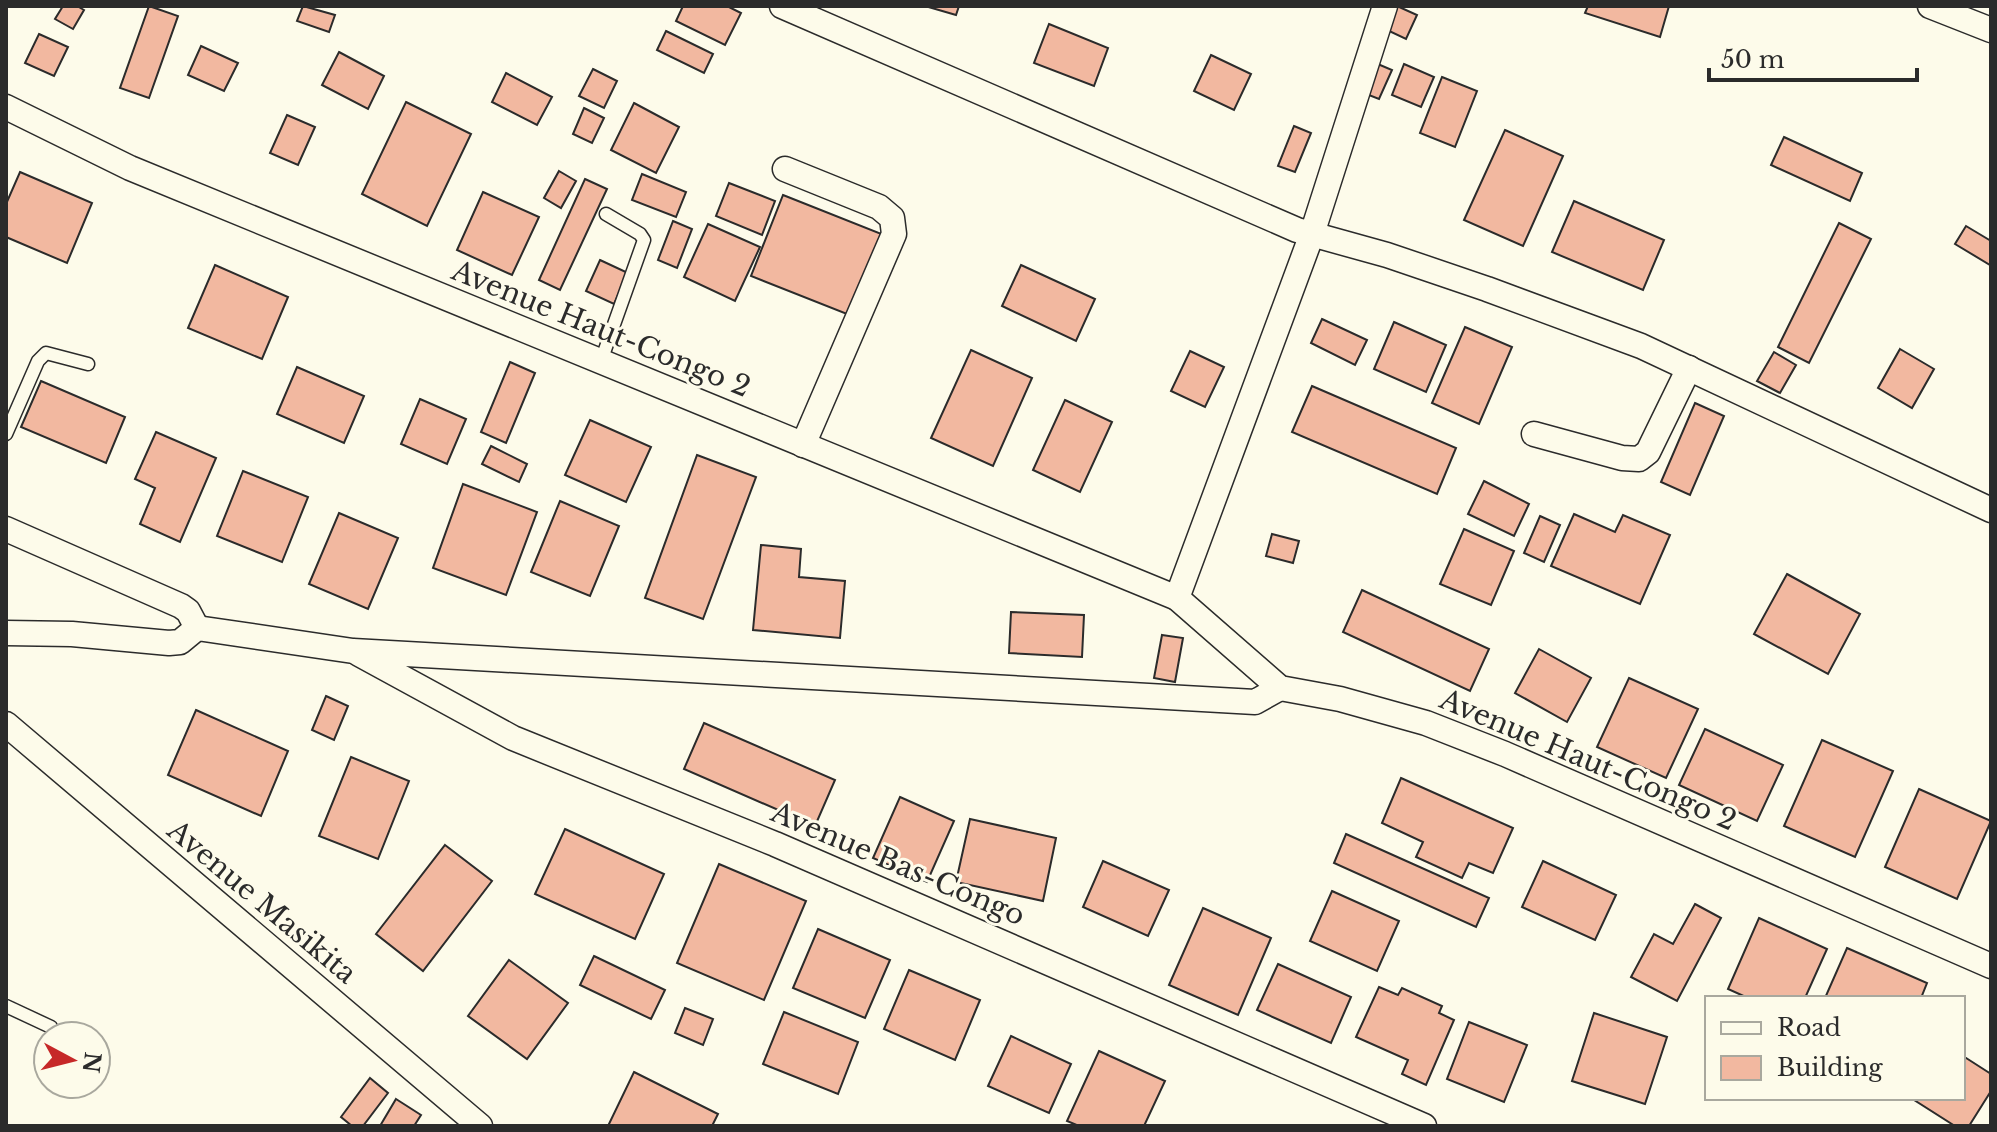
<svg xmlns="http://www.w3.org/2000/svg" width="1997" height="1132" font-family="'Libre Baskerville',serif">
  <rect width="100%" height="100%" fill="#fdfbea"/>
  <g fill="#f2b8a0" stroke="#2b2b2b" stroke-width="2">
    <polygon points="63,6 77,6 84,10 73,29 55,19"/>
    <polygon points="149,6 178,16 149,98 120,88"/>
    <polygon points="303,6 335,15 329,32 297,21"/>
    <polygon points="683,6 727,6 741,13 725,45 676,21"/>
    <polygon points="925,6 959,6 956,15"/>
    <polygon points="1397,6 1417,15 1406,39 1387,30"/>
    <polygon points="1588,6 1669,6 1660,37 1585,13"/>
    <polygon points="1049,24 1108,48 1094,86 1034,63"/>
    <polygon points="666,31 713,54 704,73 657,50"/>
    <polygon points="39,34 68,47 54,76 25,63"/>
    <polygon points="201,46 238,63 224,91 188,75"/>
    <polygon points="339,52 384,76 368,109 322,85"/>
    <polygon points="1211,55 1251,74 1234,110 1194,91"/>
    <polygon points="1373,62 1392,70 1379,99 1361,92"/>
    <polygon points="1404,64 1434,77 1421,107 1392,95"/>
    <polygon points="593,69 617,81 604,108 579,96"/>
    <polygon points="506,73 552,97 537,125 492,102"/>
    <polygon points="1442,77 1477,91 1455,147 1420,133"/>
    <polygon points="406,102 471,134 427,226 362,194"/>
    <polygon points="634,103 679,127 656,173 611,150"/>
    <polygon points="584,108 604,118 592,143 573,134"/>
    <polygon points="287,115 315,127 298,165 270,153"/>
    <polygon points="1294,126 1311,133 1295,172 1278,166"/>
    <polygon points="1505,130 1563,156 1523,246 1464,220"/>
    <polygon points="1784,137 1862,173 1850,201 1771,165"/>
    <polygon points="559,171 576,181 561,208 544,198"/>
    <polygon points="20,172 92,203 67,263 6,237 6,204"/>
    <polygon points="642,174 686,192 676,217 632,200"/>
    <polygon points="585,179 607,189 560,290 539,280"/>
    <polygon points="729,183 775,201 762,235 716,216"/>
    <polygon points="483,192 539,217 512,275 457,250"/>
    <polygon points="783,195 884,235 852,316 751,276"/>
    <polygon points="1574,201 1664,240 1643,290 1552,252"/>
    <polygon points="673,221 692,229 677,268 658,260"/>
    <polygon points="1839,223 1871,239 1809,363 1778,347"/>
    <polygon points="708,224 760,247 735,301 684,277"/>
    <polygon points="1966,226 1991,241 1990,265 1955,244"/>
    <polygon points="600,260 628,273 614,304 586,291"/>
    <polygon points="215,265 288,297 262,359 188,328"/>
    <polygon points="1021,265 1095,299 1076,341 1002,306"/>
    <polygon points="1322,319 1367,340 1355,365 1311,343"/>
    <polygon points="1394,322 1446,345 1426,392 1374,369"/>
    <polygon points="1465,327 1512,347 1479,424 1432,403"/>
    <polygon points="1900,349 1934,369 1912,408 1878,388"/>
    <polygon points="971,350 1032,378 993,466 931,438"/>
    <polygon points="1190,351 1224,367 1205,407 1171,391"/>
    <polygon points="1774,352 1796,365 1780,393 1757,381"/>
    <polygon points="510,362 535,373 506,443 481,432"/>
    <polygon points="297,367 364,396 344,443 277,414"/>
    <polygon points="41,381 125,417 106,463 21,427"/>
    <polygon points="1312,386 1456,448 1437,494 1292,432"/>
    <polygon points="420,399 466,419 447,464 401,444"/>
    <polygon points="1065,400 1112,422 1080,492 1033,470"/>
    <polygon points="1695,403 1724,416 1690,495 1661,482"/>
    <polygon points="590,420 651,447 626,502 565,475"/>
    <polygon points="156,432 216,458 180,542 140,524 155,488 135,479"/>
    <polygon points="491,446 527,464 519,482 482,464"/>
    <polygon points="697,455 756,477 703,619 645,598"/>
    <polygon points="243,471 308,497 282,562 217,536"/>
    <polygon points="1484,481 1529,504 1514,536 1468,514"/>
    <polygon points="463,484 537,512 506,595 433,568"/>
    <polygon points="560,501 619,526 590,596 531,572"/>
    <polygon points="339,513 398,538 368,609 309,584"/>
    <polygon points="1574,514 1615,532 1623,515 1670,535 1640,604 1551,566"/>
    <polygon points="1540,516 1560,525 1544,562 1524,553"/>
    <polygon points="1464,529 1514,551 1491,605 1440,584"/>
    <polygon points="1272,534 1299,541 1293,563 1266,556"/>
    <polygon points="761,545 801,549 799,577 845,581 840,638 753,630"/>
    <polygon points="1787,574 1860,614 1828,674 1754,634"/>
    <polygon points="1362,590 1489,649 1470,691 1343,632"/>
    <polygon points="1011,612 1084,615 1082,657 1009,653"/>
    <polygon points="1162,635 1183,638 1175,682 1154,678"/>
    <polygon points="1539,649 1591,678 1567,722 1515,693"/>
    <polygon points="1629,678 1698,709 1666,778 1597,747"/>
    <polygon points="326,696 348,706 334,740 312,730"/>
    <polygon points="196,710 288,751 261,816 168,775"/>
    <polygon points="704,723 835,780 815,826 684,769"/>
    <polygon points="1705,729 1783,765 1757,821 1679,785"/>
    <polygon points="1822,740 1893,771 1855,857 1784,826"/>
    <polygon points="351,757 409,781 378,859 319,836"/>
    <polygon points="1401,778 1513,828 1493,873 1469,863 1462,878 1416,857 1423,842 1382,823"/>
    <polygon points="1919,789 1991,821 1957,899 1885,867"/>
    <polygon points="900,797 954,821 927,882 873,858"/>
    <polygon points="970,819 1056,838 1043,901 956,882"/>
    <polygon points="565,829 664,874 635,939 535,894"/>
    <polygon points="1346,834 1489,898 1476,927 1334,863"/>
    <polygon points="445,845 492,881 423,971 376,934"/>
    <polygon points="1103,861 1169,890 1148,936 1083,907"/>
    <polygon points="1543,861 1616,895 1595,940 1522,907"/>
    <polygon points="719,864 806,901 764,1000 677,963"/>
    <polygon points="1332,891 1399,921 1377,971 1310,941"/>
    <polygon points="1695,904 1721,918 1677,1001 1631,977 1654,934 1673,944"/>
    <polygon points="1203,908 1271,938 1238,1015 1169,985"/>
    <polygon points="1759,918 1827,949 1805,998 1748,998 1728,989"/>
    <polygon points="818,929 890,960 865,1018 793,988"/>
    <polygon points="1847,948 1927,983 1921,998 1825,998"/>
    <polygon points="594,956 665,990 651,1019 580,985"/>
    <polygon points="509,960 568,1003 527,1059 468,1016"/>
    <polygon points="1278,964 1351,997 1331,1043 1257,1010"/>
    <polygon points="909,970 980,1000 955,1060 884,1029"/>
    <polygon points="1379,987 1398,995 1402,988 1442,1006 1439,1013 1454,1020 1426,1085 1402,1074 1408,1060 1356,1037"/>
    <polygon points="685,1008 713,1019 703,1045 675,1033"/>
    <polygon points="784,1012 858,1042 838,1094 763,1064"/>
    <polygon points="1594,1013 1667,1037 1645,1104 1572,1081"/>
    <polygon points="1469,1022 1527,1045 1504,1102 1447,1079"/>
    <polygon points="1011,1036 1071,1064 1049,1113 988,1086"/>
    <polygon points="1099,1051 1165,1081 1144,1126 1079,1126 1067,1121"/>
    <polygon points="1963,1056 1991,1074 1991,1091 1969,1126 1955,1126 1911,1098 1963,1098"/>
    <polygon points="634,1072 718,1114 712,1126 608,1126"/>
    <polygon points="370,1078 388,1093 363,1126 352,1126 341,1117"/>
    <polygon points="396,1099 421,1115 414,1126 380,1126"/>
  </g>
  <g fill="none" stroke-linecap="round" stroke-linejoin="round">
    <g stroke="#2b2b2b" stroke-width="15">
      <g id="lane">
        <polyline points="601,361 644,240 640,234 606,214"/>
        <polyline points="6,434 38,361 46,353 88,364"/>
        <polyline points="6,1006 51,1027"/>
      </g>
    </g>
    <g stroke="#2b2b2b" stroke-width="27">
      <g id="street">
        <polyline points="782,6 1297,230 1387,255 1487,289 1641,346 1991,510"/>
        <polyline points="1385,6 1312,234 1177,598 1280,688 1340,699 1426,723 1505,754 1991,966"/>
        <polyline points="1930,6 1991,30"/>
        <polyline points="6,107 130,168 1177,598"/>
        <polyline points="785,169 879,207 892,218 894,234 803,445"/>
        <polyline points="1534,434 1622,458 1639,459 1648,452 1689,368"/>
        <polyline points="6,529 181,606 188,611 197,628"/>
        <polyline points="6,633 72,634 169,643 180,642 197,628 353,651 1255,702 1280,688"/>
        <polyline points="359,654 513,738 775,844 1424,1126"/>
        <polyline points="6,724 480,1126"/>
      </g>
    </g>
    <use href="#lane" stroke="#fdfbea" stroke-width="12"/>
    <use href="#street" stroke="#fdfbea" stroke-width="24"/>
  </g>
  <g text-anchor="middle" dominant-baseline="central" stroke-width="6" stroke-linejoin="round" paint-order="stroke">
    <g font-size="28" fill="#2b2b2b" stroke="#fdfbea">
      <text transform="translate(601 329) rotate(22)">Avenue Haut-Congo 2</text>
      <text transform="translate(1588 760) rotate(23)">Avenue Haut-Congo 2</text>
      <text transform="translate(898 864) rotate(23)">Avenue Bas-Congo</text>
      <text transform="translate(262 902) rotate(40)">Avenue Masikita</text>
    </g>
  </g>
  <rect width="1997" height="1132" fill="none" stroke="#2b2b2b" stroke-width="16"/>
  <rect x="1705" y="996" width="260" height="104" fill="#fdfbea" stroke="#a9a89e" stroke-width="2"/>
  <rect x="1721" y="1022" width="40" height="12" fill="#fdfbea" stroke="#a9a89e" stroke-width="2"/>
  <text x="1777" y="1036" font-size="24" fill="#2b2b2b">Road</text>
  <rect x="1721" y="1056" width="40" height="24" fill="#f2b8a0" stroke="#a9a89e" stroke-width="2"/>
  <text x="1777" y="1076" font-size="24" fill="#2b2b2b">Building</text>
  <g transform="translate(72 1060) rotate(97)"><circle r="38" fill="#fdfbea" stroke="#a9a89e" stroke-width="2"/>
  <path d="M0-6L14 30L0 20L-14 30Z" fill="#c62828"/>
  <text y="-12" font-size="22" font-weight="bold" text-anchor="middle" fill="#2b2b2b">N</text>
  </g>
  <path d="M1709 68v12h208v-12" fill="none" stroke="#2b2b2b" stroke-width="4"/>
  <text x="1721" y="68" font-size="24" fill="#2b2b2b" stroke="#fdfbea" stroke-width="6" paint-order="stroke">50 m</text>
</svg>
